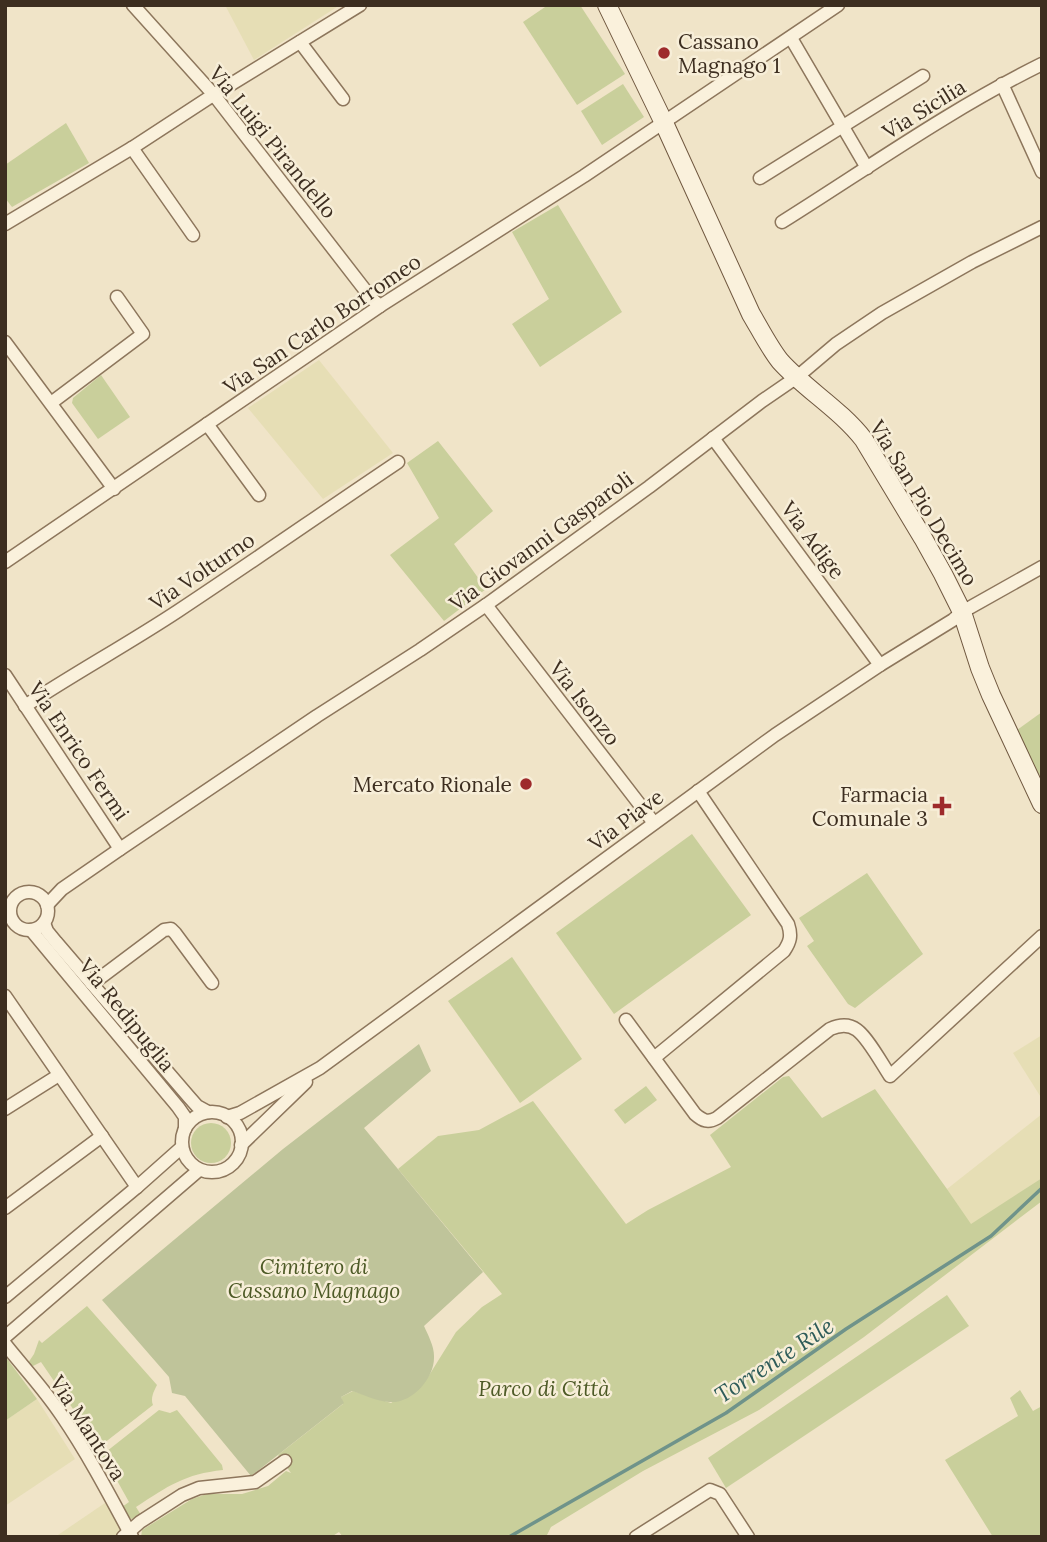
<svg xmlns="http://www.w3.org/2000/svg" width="1047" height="1542" font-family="Lora,serif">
  <rect width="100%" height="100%" fill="#f0e4c8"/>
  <g fill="#e6deb5">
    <polygon points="225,5 340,5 254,60"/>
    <polygon points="319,360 393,453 323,499 248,408"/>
    <polygon points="1042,1035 1042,1099 1013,1053"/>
    <polygon points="1042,1114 1042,1178 971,1225 947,1189"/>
    <polygon points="37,1399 75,1459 5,1506 5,1421"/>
    <polygon points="105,1503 123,1527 122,1534 118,1537 55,1537"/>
  </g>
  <g fill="#c9cf9b">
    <polygon points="548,5 580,5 625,74 577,105 523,22"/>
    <polygon points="623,84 644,117 602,145 581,111"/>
    <polygon points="66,123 89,163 12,207 5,198 5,165"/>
    <polygon points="558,205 622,312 540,367 512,324 549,299 512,232"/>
    <polygon points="101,375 130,417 98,439 72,403 73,398"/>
    <polygon points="438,441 493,511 454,544 486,589 444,621 390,555 439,518 407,463"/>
    <polygon points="1042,712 1042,773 1039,775 1017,730"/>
    <polygon points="692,834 751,915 614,1014 556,933"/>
    <polygon points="867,873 923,954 855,1008 848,1004 807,946 814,941 799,918"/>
    <polygon points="512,957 582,1059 520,1103 448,1001"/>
    <polygon points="789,1076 822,1118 875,1089 947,1189 971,1224 1042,1178 1042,1201 864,1337 759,1410 643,1471 551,1527 546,1537 343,1537 339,1532 331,1537 141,1537 142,1530 192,1499 207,1494 242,1494 268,1486 286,1471 291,1473 278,1455 343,1404 341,1397 353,1391 391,1403 428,1377 456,1332 482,1307 502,1294 398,1169 438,1136 479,1130 533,1101 626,1224 648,1210 731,1167 710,1135 783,1077"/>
    <polygon points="646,1086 657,1100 625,1124 614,1110"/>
    <circle cx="211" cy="1143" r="20"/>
    <polygon points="947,1295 969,1326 726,1488 708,1458"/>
    <path d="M 87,1306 L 157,1385 C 154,1391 150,1398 153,1405 L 99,1447 L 41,1362 L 33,1366 L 28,1363 L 34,1354 L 39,1340 L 42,1343 Z"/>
    <polygon points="5,1356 37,1399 5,1421"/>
    <polygon points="1020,1390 1033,1411 1042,1406 1042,1537 993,1537 945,1460 1018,1416 1010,1398"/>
    <path d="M 159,1410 L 170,1413 L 177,1410 L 222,1465 L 223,1470 C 185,1474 168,1486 136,1507 L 141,1515 L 132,1519 L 127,1517 L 122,1507 L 129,1502 L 105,1459 L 98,1462 L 97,1459 Z"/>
  </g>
  <path fill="#bfc49a" d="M 419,1044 L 431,1071 L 364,1128 L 483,1272 L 424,1326 C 428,1335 434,1346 434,1356 C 435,1378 412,1404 389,1402 C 377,1401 364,1395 352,1391 L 341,1397 L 344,1403 L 251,1476 L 185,1396 L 172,1393 L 169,1377 L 102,1300 L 283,1149 Z"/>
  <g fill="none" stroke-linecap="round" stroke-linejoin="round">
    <polyline stroke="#6f938a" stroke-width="3.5" points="509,1537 726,1413 846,1329 991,1236 1042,1188"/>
    <g stroke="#8d765c" stroke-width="15">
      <g id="street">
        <polyline points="133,5 214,95 372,299 380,306"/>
        <polyline points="791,38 867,168"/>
        <polyline points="300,42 343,99"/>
        <polyline points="1002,84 1042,172"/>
        <polyline points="132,148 193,235"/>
        <polyline points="760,178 923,76"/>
        <path d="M 782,222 C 868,168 951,109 1042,64"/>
        <polyline points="5,224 132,148 207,99 360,5"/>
        <polyline points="5,342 114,489"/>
        <polyline points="51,403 143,334 117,297"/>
        <polyline points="207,424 259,495"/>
        <polyline points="713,438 880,665"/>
        <polyline points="5,562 380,306 584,176 838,5"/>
        <polyline points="486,605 654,823"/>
        <polyline points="5,675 120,849"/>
        <path d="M 25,706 C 75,673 128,644 178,611 C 252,562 325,511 398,462"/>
        <circle cx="29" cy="911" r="19"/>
        <polyline points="47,905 62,889 120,849 317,716 420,650 486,605 649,487 762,401 797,377 836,344 882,313 972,262 1042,227"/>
        <polyline points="44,923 47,931 56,942 189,1097 197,1106 208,1112"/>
        <polyline points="31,930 178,1107 185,1117 185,1129"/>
        <polyline points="92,984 164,930 171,929 175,933 212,983"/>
        <polyline points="5,996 137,1187"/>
        <path d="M 626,1020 L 695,1114 C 703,1121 708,1123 717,1118 L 830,1029 C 839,1025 849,1024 857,1030 C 868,1038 882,1064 890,1076 L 1042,936"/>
        <path d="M 654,1058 L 784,951 C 790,942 792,936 788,924 L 698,791"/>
        <polyline points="5,1109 59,1075"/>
        <circle cx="212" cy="1142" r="30"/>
        <polyline points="227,1117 240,1113 320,1068 775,735 880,665 953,620 962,612 1042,567"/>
        <polyline points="241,1145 306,1082"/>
        <polyline points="5,1208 102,1136"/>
        <polyline points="5,1297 137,1187 182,1147"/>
        <polyline points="5,1337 199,1170"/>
        <path d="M 5,1344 C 24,1368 45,1390 62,1416 C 88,1454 110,1496 132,1537"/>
        <polyline points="123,1537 140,1522 182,1495 199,1488 255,1482 285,1461"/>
        <polyline points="636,1537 710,1490 720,1494 748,1537"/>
      </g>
    </g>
    <g stroke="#6f573f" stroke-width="20">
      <path id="secondary" d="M 607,5 L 664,123 L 751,314 C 760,329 769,347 780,361 C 806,390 840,409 864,440 L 923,538 L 943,574 L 962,612 L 980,668 L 991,695 L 1042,804"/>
    </g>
    <use href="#street" stroke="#faf1dc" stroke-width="12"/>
    <use href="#secondary" stroke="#faf1dc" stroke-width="18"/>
  </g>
  <g fill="#9e2a2b" stroke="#f7eed8" stroke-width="2.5">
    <circle cx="664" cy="53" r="7"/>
    <circle cx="526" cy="784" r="7"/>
    <path d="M938.5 795.5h7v7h7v7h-7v7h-7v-7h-7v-7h7z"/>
  </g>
  <g text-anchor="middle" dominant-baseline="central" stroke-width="5" stroke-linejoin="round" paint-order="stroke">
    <g font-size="21" fill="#3d2e20" stroke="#f7eed8" text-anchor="end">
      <text x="678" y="41" text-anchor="start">Cassano<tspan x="678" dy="24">Magnago 1</tspan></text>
      <text x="512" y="784">Mercato Rionale</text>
      <text x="928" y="794">Farmacia<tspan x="928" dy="24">Comunale 3</tspan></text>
    </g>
    <g font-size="21" fill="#3d2e20" stroke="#f7eed8">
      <text transform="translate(924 109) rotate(-32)">Via Sicilia</text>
      <text transform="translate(273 142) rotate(51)">Via Luigi Pirandello</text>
      <text transform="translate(322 324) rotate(-34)">Via San Carlo Borromeo</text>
      <text transform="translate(924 503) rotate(59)">Via San Pio Decimo</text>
      <text transform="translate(813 540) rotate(53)">Via Adige</text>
      <text transform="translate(541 541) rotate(-36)">Via Giovanni Gasparoli</text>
      <text transform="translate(202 571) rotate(-34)">Via Volturno</text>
      <text transform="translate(585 703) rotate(52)">Via Isonzo</text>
      <text transform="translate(79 751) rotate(56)">Via Enrico Fermi</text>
      <text transform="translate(626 820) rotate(-37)">Via Piave</text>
      <text transform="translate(127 1015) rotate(51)">Via Redipuglia</text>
      <text transform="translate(88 1428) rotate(57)">Via Mantova</text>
    </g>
    <g font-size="21" font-style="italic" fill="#4d5a26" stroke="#f7eed8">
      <text x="314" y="1266">Cimitero di<tspan x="314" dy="24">Cassano Magnago</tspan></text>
      <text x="544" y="1388">Parco di Città</text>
    </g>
    <g font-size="23" font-style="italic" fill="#2f5d5a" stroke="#f7eed8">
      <text transform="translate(774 1360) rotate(-33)">Torrente Rile</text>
    </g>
  </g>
  <rect width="1047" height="1542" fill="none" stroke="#3d2e20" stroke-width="14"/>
</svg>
